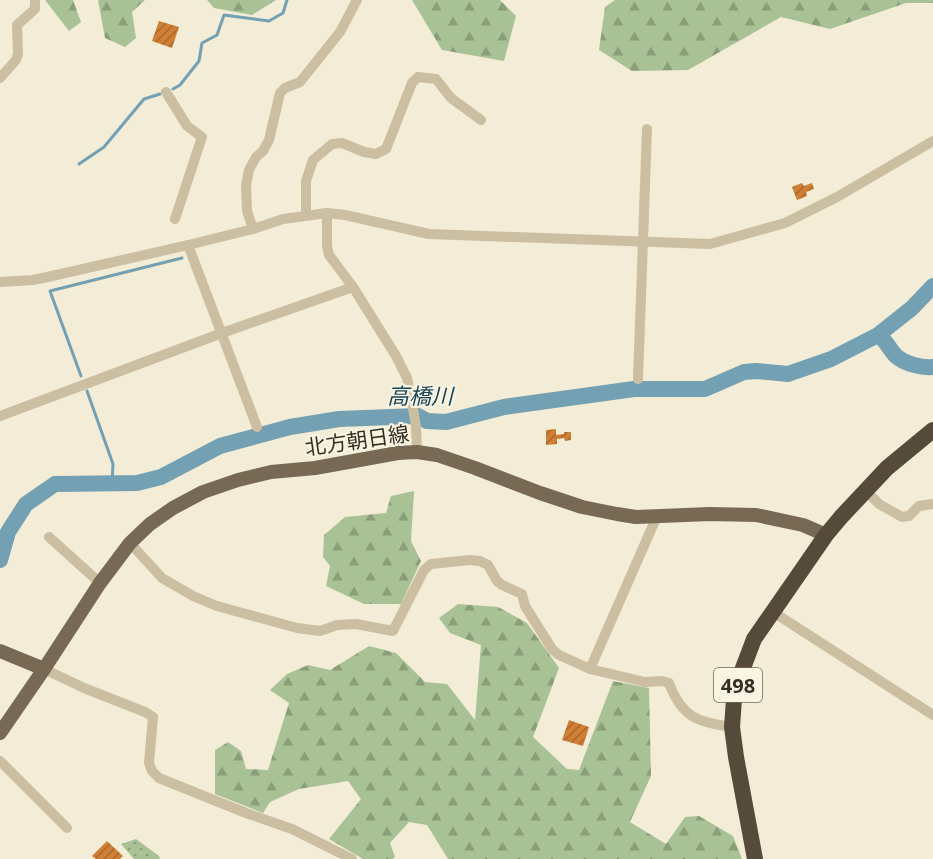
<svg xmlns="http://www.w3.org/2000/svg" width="933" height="859" font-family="'Open Sans','Noto Sans JP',sans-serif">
  <defs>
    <pattern id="grass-dots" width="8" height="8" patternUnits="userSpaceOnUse" patternTransform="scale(1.5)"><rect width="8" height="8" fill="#a9c295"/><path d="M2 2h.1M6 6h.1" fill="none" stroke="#8a9e79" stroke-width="1.8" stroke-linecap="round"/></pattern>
    <pattern id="forest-firs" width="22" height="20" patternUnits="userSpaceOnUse" patternTransform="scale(1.5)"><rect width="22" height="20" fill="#a9c295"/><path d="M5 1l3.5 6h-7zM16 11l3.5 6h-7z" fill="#8a9e79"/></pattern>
    <pattern id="building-hatch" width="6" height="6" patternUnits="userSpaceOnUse" patternTransform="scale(1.5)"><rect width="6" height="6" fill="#d07f36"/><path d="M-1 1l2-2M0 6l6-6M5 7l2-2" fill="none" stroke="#aa682d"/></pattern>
  </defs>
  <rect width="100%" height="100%" fill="#f3ecd6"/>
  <polygon fill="url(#grass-dots)" points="136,839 159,856 160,859 134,859 121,844"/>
  <g fill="url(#forest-firs)">
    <polygon points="45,0 73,0 81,22 69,31"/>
    <polygon points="98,0 145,0 132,12 136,38 125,47 105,38"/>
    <polygon points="207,0 276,0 252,15 214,8"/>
    <polygon points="412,0 500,0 516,16 504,61 442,50"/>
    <polygon points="615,0 933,0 933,3 906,3 830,29 781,17 688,70 632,71 599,50 605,7"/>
    <polygon points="414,491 411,541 421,561 401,604 364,604 326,586 330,566 323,557 324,535 345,517 386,513 391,496"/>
    <polygon points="458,604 498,607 527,623 559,668 533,737 567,769 579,770 613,681 649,688 651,776 630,822 666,844 685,817 699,816 733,836 742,859 448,859 427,825 409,822 390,843 395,857 393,859 363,859 329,839 361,799 348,781 299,789 270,802 263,813 215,794 215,750 228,742 241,751 246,769 268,770 289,703 270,690 287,674 308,665 330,670 369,646 396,653 425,682 447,684 475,720 481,645 450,633 439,618"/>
  </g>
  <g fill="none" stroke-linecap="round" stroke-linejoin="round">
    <g stroke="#73a0b2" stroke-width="3">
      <polyline points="173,89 180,85 199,61 202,43 217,35 224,15 269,21 283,13 287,0"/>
      <polyline points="79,164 104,147 144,99 160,94"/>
      <polyline points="81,376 50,291 182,258"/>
      <polyline points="87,391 113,464 112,484"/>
    </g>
    <g stroke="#73a0b2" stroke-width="16">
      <path d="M 878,335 C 887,341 889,349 896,356 C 905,364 922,368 933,367"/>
      <polyline points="0,560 8,532 26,504 55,484 137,483 161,477 220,446 290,427 339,419 418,416 427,421 446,422 504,407 634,389 705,389 744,372 757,371 788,374 831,359 878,335 912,308 933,286"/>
    </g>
  </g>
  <g fill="url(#building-hatch)">
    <polygon points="159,21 179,27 172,48 152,41"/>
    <polygon points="802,183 804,186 812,183 814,189 806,192 807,196 797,200 792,187"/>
    <polygon points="556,429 556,435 564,434 564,432 571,432 571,440 565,441 564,438 557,439 557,444 546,445 546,430"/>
    <polygon points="569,720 589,727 583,746 562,740"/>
    <polygon points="107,841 123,856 120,859 96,859 92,856"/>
  </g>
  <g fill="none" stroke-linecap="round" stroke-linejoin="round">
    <g stroke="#cbbea1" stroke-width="10">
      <polyline points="0,78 16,60 18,54 17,25 35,9 35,0"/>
      <polyline points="166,92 187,126 202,137 175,219"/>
      <polyline points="327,213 327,246 329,255 353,287 396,356 407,378 412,402 416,427 417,452"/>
      <polyline points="306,215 306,181 313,160 332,144 342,143 364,152 376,154 386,149 412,83 418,77 436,79 451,98 481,120"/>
      <polyline points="253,229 247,211 246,185 249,170 256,157 263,151 269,140 280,93 285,88 300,82 340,32 357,0"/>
      <polyline points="188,245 257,427"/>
      <polyline points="0,282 33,280 52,276 188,245 253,229 283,219 327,213 345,215 429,234 710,244 785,223 837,197 933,141"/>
      <polyline points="638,379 647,129"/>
      <polyline points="0,416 222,333 353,287"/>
      <polyline points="865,490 879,504 902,517 909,516 919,506 933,504"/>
      <polyline points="49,537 100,583"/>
      <path d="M 130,543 L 162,578 L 193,596 L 217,606 L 297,628 L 320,631 L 337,625 L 356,624 L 393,631 L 424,570 L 431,564 L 470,560 L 480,561 L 488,565 L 497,581 L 502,585 L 522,594 L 525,606 L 552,649 L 559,655 L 590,669 L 645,682 L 662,681 L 669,683 C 682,718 698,722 732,727"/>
      <polyline points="773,612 933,715"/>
      <polyline points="44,669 84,688 145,712 153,717 149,763 152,771 159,778 246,813 292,829 352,859"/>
      <polyline points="590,669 657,516"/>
      <polyline points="0,761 67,828"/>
    </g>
    <g stroke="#786954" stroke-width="14">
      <polyline points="0,651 44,669"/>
      <polyline points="0,733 44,669 100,583 130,543 150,524 173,508 203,492 238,480 271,472 315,468 398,453 417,452 437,455 475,468 540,493 582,507 617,514 636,517 710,514 756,515 803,525 826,535"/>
    </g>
    <polyline stroke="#564a3b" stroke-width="16" points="755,859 736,757 732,727 734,699 743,668 754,639 826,535 841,517 887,468 933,430"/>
  </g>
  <g text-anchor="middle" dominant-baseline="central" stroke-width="4.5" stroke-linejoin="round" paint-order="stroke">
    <rect fill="#faf5e2" stroke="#70695d" stroke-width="1.5" x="714" y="668" width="48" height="34" rx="4.5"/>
    <g font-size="20" font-weight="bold" fill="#352d24">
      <text x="738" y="685">498</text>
    </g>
    <g font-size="21" fill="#352d24" stroke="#faf5e2">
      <text transform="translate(357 440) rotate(-8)">北方朝日線</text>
    </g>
    <g font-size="22" font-style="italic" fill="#174559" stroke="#faf5e2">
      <text x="420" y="395">高橋川</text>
    </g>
  </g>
</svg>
